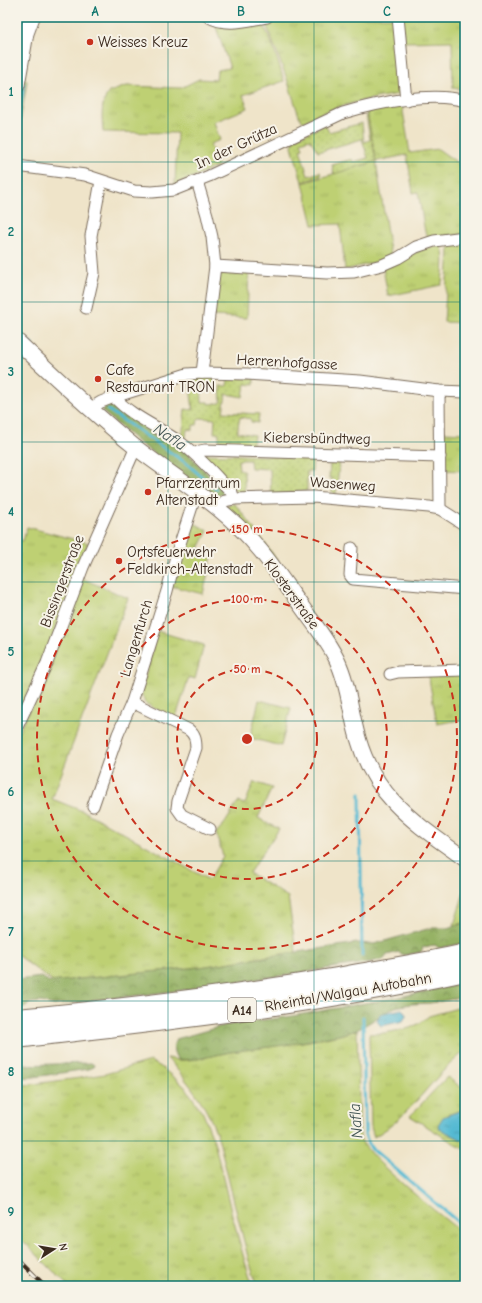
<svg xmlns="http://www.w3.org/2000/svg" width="482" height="1303" font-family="'Comic Neue',sans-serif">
  <defs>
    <pattern id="grass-tufts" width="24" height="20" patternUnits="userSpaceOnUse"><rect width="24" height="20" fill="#bed073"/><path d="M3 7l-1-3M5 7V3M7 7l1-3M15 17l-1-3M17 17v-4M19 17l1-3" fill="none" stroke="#a4b363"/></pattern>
    <pattern id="forest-crowns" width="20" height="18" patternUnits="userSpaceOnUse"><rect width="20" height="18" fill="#96b265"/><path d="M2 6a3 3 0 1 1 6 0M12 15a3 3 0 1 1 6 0" fill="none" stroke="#7c9153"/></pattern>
    <pattern id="park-dots" width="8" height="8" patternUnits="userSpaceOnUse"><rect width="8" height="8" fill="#bed073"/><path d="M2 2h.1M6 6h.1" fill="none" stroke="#a4b363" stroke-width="1.8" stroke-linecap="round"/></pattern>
    <pattern id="water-ripples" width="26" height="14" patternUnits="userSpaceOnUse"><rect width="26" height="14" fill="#55bad3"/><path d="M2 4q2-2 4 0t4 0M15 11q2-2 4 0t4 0" fill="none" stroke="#4897ab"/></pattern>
  </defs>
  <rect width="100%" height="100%" fill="#f7f3e8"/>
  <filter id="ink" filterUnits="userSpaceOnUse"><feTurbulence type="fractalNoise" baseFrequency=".025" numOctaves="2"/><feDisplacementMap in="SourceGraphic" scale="8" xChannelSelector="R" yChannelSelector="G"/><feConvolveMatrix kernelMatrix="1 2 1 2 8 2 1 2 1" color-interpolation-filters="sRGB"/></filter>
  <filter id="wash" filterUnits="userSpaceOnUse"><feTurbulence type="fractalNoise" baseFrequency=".012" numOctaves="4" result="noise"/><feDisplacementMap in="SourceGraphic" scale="16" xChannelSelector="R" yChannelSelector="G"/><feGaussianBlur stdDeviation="0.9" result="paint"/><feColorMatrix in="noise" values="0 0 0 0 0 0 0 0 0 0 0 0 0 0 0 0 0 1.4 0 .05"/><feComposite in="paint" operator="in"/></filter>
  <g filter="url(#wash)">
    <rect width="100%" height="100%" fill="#efe4c9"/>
    <g fill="url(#grass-tufts)" stroke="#7c7d48">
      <path d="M 292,17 L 395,17 L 401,91 L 399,94 C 367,99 332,106 303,122 L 299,116 L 287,79 L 266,24 L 266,21 Z"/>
      <polygon points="402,17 465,17 465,90 453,88 452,41 404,42"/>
      <path d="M 260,22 C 269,29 280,68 284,81 L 243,95 L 248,108 L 214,122 L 220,140 L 210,144 L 218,166 L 175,185 L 177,133 L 103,132 C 102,118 100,103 109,92 L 127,86 L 181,88 L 199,79 L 216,80 L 217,70 L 230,68 L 215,24 Z"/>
      <polygon points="22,79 27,81 17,142 17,109"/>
      <polygon points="402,105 410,153 438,149 465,168 465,234 429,238 425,232 418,192 413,193 407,155 376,161 391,258 345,270 340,224 313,225 303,183 376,161 367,112 384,107"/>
      <polygon points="465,240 465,323 444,322 449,251 451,243"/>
      <path d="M 441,245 C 446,256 443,270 442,282 L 441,285 L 388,296 L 383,268 L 423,249 Z"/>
      <polygon points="228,271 249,272 247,318 213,316 219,276"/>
      <polygon points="443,432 465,433 465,471 443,470"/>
      <polygon points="235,504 256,531 300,592 227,508 228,505"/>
      <polygon points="191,521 208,531 199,548 212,555 203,594 171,586"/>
      <polygon points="27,527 88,543 46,654 17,718 17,539 23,541"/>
      <polygon points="83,579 128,598 52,799 85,812 209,880 223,856 216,833 225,823 238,802 245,804 254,782 272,788 258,818 279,829 249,873 288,897 296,952 200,967 53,982 17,955 17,735 36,697"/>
      <polygon points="157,631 204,645 195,679 189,677 175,720 145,703 141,692"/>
      <polygon points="428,673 465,674 465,719 437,724"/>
      <polygon points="259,700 291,708 281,746 250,738"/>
      <polygon points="465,889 465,923 454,925"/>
      <path d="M 465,1006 L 465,1051 C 431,1077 412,1116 374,1137 L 371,1127 L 369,1034 L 385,1033 L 410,1028 L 420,1023 L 429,1016 Z"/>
      <path d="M 357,1030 L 360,1139 C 372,1158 389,1171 405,1186 C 425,1203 445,1219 465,1235 L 465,1286 L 258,1286 L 249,1261 L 236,1210 L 219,1140 C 207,1105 191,1085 167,1058 C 171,1058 175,1060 179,1060 C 196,1061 213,1055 230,1052 C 274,1045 315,1043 357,1030 Z"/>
      <polygon points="150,1061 161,1067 185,1087 203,1113 214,1141 231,1211 245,1262 253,1286 68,1286 17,1235 17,1086 80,1078 105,1074"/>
      <polygon points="447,1077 465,1090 465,1109 447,1115 440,1129 462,1140 465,1138 465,1146 463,1149 410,1116"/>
    </g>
    <g fill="url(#forest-crowns)" stroke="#686e42">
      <path d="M 114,403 L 180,445 L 226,493 C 220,497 214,494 209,490 L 207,492 L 138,442 L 102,411 L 107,404 Z"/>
      <polygon points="465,923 465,943 439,948 435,945 423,947 421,952 404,955 398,952 387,955 384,959 371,962 192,989 54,1005 41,1002 30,1003 26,1007 17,1008 17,980 42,977 49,982 200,967 357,943 374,944 431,928 447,928"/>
      <path d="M 465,983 L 465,997 L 430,1003 L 411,1004 L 395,1007 L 357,1030 L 339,1035 L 285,1045 L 230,1052 L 198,1059 L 178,1060 C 173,1053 172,1047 176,1039 L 226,1025 L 287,1017 L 399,997 Z"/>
      <polygon points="91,1063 94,1065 93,1067 88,1069 34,1077 17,1078 17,1065"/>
    </g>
    <g fill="url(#park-dots)" stroke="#7c7d48">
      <polygon points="367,112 376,161 334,174 332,165 352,159 353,162 368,158 362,139 318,152 310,139 301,142 303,148 300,149 308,176 320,172 321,176 302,182 292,146 294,139 325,125 329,132 362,123 364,142 370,140 366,114"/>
      <polygon points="215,377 216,384 201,385 202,402 208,402 208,404 221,403 220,386 227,386 228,377 254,378 254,385 245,384 243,397 226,394 223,412 259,414 258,423 251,422 251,419 240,417 237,432 254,435 252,449 219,448 219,433 214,433 215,419 200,418 198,419 197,425 193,425 193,430 187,429 186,437 182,440 185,409 193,410 189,378"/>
      <polygon points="205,454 340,458 336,494 332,492 332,478 329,478 330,463 317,462 317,459 313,459 312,471 307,471 307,491 271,495 270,469 251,468 250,460 238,460 239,469 244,472 245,495 238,493 205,461 203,457"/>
    </g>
    <g fill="url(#water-ripples)" stroke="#487278">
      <polygon points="402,1009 407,1014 403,1021 381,1026 377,1021 380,1014"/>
      <polygon points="465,1109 465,1138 462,1140 440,1129 438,1125 443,1117"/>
    </g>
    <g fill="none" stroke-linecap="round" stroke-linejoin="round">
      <g stroke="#55bad3" stroke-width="3">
        <polyline points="17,128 24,84"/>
        <polyline points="17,330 32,345"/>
        <polyline points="108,410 186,463 216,489"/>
        <polyline points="360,794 362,955"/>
        <polyline points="363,1017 365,1134 367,1140 371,1148 465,1228"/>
      </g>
    </g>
  </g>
  <g filter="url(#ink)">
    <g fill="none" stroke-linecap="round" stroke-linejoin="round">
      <g stroke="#7a6b5a" stroke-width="13">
        <g id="minor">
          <path d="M 209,17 C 226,27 248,20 267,17"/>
          <polyline points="398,17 406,100"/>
          <path d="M 17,166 L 85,175 L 134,191 L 152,192 L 174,190 L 209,176 L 343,113 C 376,103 432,91 465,101"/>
          <polyline points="197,181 207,215 212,237 215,266 202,373"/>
          <polyline points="215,266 327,273 354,272 382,265 398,258 416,247 434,241 465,237"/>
          <polyline points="86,308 94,273 91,236 101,181"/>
          <polyline points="439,391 440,509"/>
          <path d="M 114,397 C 132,417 159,427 181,443 C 200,457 216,476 232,493 L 234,499"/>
          <polyline points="91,408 101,402 114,397 187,374 202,373 247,374 360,381 439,391 465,392"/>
          <polyline points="195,454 200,451 205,450 440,457"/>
          <polyline points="217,507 225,501 234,499 313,497 429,507 440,509 465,525"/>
          <polyline points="352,548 350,575 353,579 465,589"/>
          <polyline points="390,674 398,672 465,670"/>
          <path d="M 132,702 L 189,730 C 195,735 196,740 196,748 L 178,801 L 177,808 L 182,815 L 210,829"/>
          <polyline points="17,727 47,663 83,567 136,447"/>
          <polyline points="93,806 118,734 132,702 167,591 176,556 197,491"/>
        </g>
      </g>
      <g stroke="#7a6b5a" stroke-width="17">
        <g id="secondary">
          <polyline points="17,85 26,33 32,17"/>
          <path d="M 17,341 C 55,377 94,414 135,447 C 178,480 225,507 260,550 C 275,568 288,588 302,607 C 314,624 328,641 337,660 C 349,685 350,712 358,738 C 375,799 417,824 465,859"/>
        </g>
      </g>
      <g stroke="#7a6b5a" stroke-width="22">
        <g id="motorway">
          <path d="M 17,1019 C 124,1009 231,996 337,978 C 379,970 423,964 465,954"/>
          <path d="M 17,1038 C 167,1020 317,1003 465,971"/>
        </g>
      </g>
      <use href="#minor" stroke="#fff" stroke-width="11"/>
      <use href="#secondary" stroke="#fff" stroke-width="15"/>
      <use href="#motorway" stroke="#fff" stroke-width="20"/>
      <g stroke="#3b2a1e" stroke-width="4.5">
        <polyline id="rail" points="17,1258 45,1286"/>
      </g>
      <use href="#rail" stroke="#f7f3e8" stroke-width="3" stroke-dasharray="9" stroke-linecap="butt"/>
    </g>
  </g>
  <path fill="none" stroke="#0f766e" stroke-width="1" stroke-opacity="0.55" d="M 168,17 L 168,1286M 314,17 L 314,1286M 17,162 L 465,162M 17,302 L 465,302M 17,442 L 465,442M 17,582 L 465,582M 17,721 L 465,721M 17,861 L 465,861M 17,1001 L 465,1001M 17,1141 L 465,1141"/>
  <g fill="none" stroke="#c8321e" stroke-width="2" stroke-dasharray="7 5">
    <circle cx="247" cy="739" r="70"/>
    <circle cx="247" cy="739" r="140"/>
    <circle cx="247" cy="739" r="210"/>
  </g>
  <g fill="#c8321e" stroke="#f7f3e8" stroke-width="1.5">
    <circle cx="90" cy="42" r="4"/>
    <circle cx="98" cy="379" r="4"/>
    <circle cx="148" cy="492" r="4"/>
    <circle cx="119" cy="561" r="4"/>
  </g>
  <g text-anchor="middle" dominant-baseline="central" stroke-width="4" stroke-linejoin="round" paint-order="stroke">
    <rect fill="#f7f3e8" stroke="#73665b" stroke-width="1" x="228" y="998" width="28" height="24" rx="3"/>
    <g font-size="14" font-weight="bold" fill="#3b2a1e">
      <text x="242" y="1010">A14</text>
    </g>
    <g font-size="15" fill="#3b2a1e" stroke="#f7f3e8" text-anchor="start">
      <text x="98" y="42">Weisses Kreuz</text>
      <text x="106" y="370">Cafe<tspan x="106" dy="17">Restaurant TRON</tspan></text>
      <text x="156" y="483">Pfarrzentrum<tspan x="156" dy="17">Altenstadt</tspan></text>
      <text x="127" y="552">Ortsfeuerwehr<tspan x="127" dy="17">Feldkirch-Altenstadt</tspan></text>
    </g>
    <g font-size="15" fill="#3b2a1e" stroke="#f7f3e8">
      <text transform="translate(236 146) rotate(-25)">In der Grütza</text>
      <text transform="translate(287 362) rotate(3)">Herrenhofgasse</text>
      <text transform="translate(317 438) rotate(1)">Kiebersbündtweg</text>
      <text transform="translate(343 484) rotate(4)">Wasenweg</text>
      <text transform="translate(62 581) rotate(-69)">Bissingerstraße</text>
      <text transform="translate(292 594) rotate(54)">Klosterstraße</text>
      <text transform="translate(136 638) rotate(-73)">Langenfurch</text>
      <text transform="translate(348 992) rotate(-10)">Rheintal/Walgau Autobahn</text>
    </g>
    <g font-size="16" font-style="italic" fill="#435554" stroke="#f7f3e8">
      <text transform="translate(170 437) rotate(34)">Nafla</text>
      <text transform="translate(356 1121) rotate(-95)">Nafla</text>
    </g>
  </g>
  <circle cx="247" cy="739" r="6" fill="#c8321e" stroke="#f7f3e8" stroke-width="2"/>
  <g font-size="12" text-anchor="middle" font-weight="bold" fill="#c8321e" stroke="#f7f3e8" stroke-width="4" stroke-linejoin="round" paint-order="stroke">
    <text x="247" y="533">150 m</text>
    <text x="247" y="603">100 m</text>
    <text x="247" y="673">50 m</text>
  </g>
  <rect width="482" height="1303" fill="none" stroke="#f7f3e8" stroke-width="44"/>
  <g transform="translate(54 1249) rotate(78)" stroke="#f7f3e8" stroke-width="3" paint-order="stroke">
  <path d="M0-3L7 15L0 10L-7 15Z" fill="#3b2a1e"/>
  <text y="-6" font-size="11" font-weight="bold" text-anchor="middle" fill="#3b2a1e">N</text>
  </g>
  <rect x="22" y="22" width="438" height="1259" fill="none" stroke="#0f766e" stroke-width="1.5"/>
  <g font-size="13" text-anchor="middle" font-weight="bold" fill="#0f766e">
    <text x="95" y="16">A</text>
    <text x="241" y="16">B</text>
    <text x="387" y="16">C</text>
    <text x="11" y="96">1</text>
    <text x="11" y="236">2</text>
    <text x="11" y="376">3</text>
    <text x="11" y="516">4</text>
    <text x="11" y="656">5</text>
    <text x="11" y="796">6</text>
    <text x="11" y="936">7</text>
    <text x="11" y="1076">8</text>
    <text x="11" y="1216">9</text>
  </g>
</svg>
